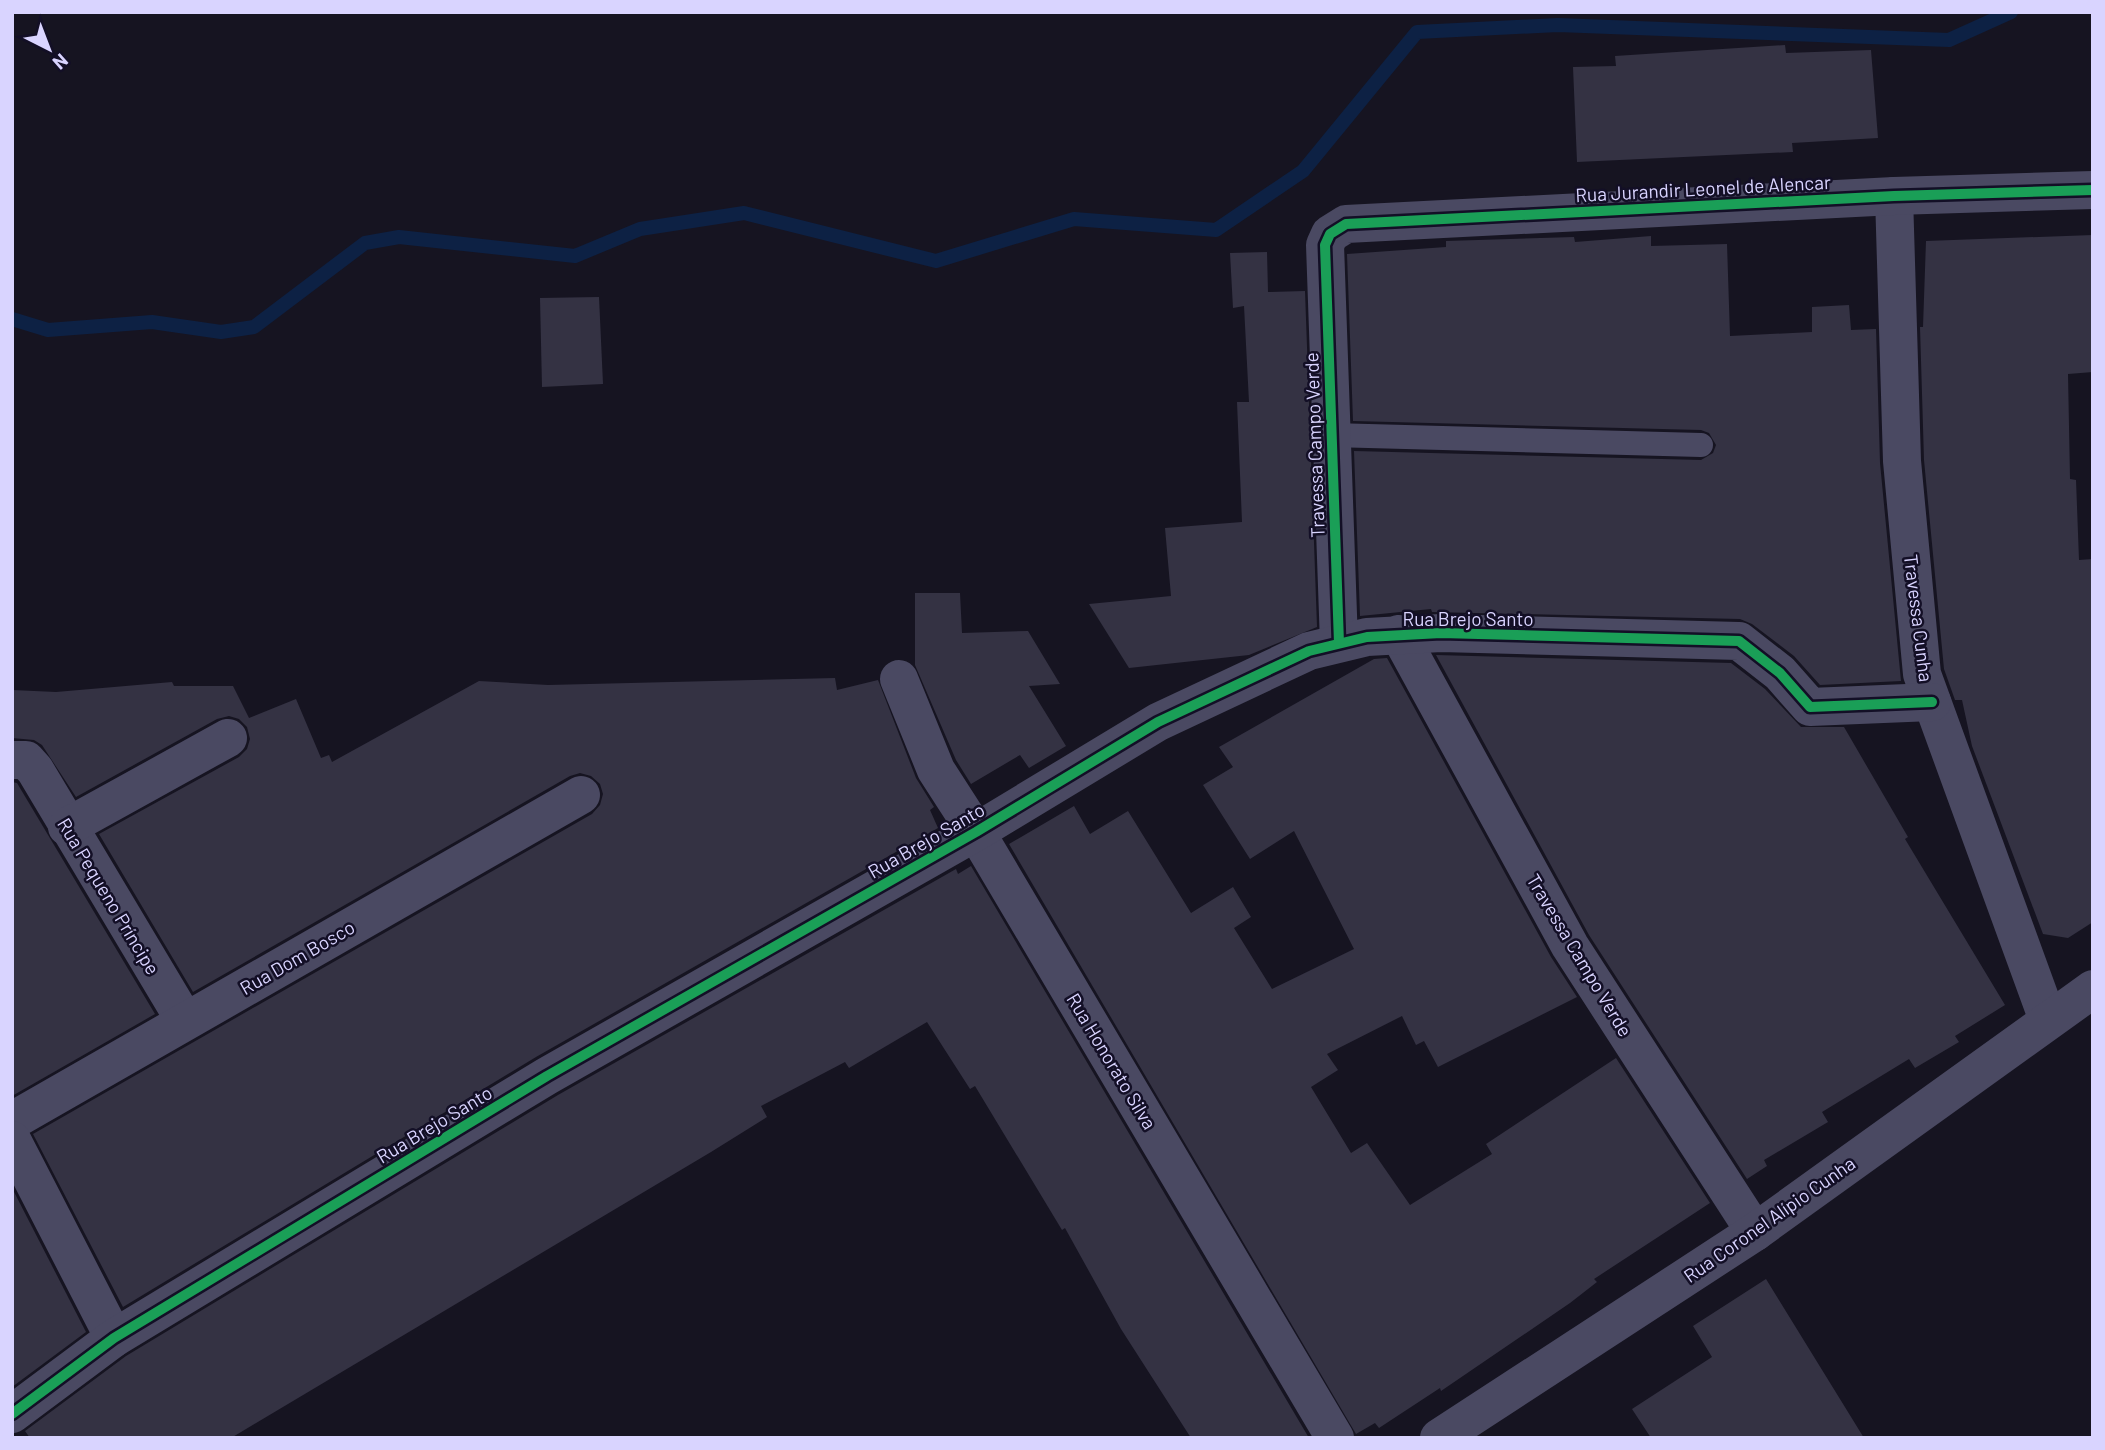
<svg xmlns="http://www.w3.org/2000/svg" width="2105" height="1450" font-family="Barlow,sans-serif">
  <rect width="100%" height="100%" fill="#161421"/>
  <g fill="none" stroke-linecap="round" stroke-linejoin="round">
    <polyline stroke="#0d2144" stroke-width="14" points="12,319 48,330 152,322 221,332 254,327 365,243 399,237 575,256 640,229 744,213 936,261 1074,219 1216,230 1303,171 1417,32 1558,25 1949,40 2011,12"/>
  </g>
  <g fill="#343243">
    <polygon points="1785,45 1786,53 1871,50 1878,138 1792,143 1793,152 1577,162 1573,67 1616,66 1615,56"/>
    <polygon points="2093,235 2093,372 2068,374 2070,479 2076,480 2079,560 2093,559 2093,922 2068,938 2043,934 1972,746 1962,700 1955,700 1944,669 1924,460 1920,327 1923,327 1926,241"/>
    <polygon points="1651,236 1651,246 1727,244 1730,336 1812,332 1812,307 1849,305 1851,330 1876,329 1880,463 1901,681 1820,685 1794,656 1752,624 1740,619 1432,612 1431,609 1360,616 1354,451 1701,460 1713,453 1716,445 1709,433 1701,430 1353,421 1347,254 1446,247 1446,241 1574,237 1575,242"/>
    <polygon points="1267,252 1268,292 1305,291 1317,627 1249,655 1129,668 1089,604 1171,596 1165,528 1242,522 1237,402 1249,402 1244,306 1233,308 1230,253"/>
    <polygon points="599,297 603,384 542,387 540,298"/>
    <polygon points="915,593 960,593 962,633 1028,631 1060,684 1029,686 1066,746 1029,768 1020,755 971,784 956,760 915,665"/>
    <polygon points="1436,655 1731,663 1765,689 1801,727 1844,727 1908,837 1905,839 2005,1005 1955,1036 1959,1042 1915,1068 1909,1059 1822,1112 1828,1122 1764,1160 1767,1166 1747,1179 1589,935"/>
    <polygon points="1387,658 1551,957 1577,997 1438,1067 1424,1041 1416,1045 1402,1016 1327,1054 1338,1070 1311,1087 1351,1153 1367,1143 1410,1205 1492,1154 1486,1144 1616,1058 1710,1203 1594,1279 1597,1282 1570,1303 1441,1391 1440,1388 1379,1428 1375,1423 1356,1434 1009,844 1074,806 1090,834 1128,811 1191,913 1233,887 1251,917 1234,928 1272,989 1354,949 1294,831 1250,859 1203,785 1233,767 1219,747 1374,659"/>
    <polygon points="835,678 837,690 878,680 916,778 934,807 930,810 938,828 536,1057 123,1307 33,1134 592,814 600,805 603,794 600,784 591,776 580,773 570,776 193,992 99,834 239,757 247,749 250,739 247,727 239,719 229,716 217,719 76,797 42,745 34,740 12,738 12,690 56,692 172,682 174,686 233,686 249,718 296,699 321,758 329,755 332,762 479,681 548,685"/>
    <polygon points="12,782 17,783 155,1014 12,1096"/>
    <polygon points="971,866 1309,1438 1191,1438 1121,1329 1065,1228 1062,1230 975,1086 970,1089 927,1022 849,1068 845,1062 761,1106 767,1117 711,1152 231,1438 30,1438 25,1431 126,1356 558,1095 956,869 958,874"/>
    <polygon points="12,1188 86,1332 12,1387"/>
    <polygon points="1766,1279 1864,1438 1651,1438 1632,1409 1712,1357 1693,1326"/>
  </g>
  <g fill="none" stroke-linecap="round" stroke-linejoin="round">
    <polyline stroke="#4a4962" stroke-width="24" points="1331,435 1701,445"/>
    <g stroke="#4a4962" stroke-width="38">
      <polyline points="1894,196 1902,461 1922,674 2048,1020"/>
      <polyline points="1399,634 1570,946 1755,1232"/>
      <polyline points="1339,643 1325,245 1330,234 1346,224 1894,196 2093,190"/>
      <polyline points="899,679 936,770 976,832 1335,1438"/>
      <polyline points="12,760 26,760 35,770 185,1021"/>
      <polyline points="67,827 228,738"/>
      <polyline points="12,1121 581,795"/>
      <polyline points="12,1140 114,1338"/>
      <polyline points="12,1414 114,1338 547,1076 976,832 1158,722 1309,651 1367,637 1441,633 1739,641 1780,673 1810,707 1932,702"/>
      <polyline points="1439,1438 1755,1232 2093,989"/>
    </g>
    <g stroke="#130f26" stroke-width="15">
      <g id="cycleway">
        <polyline points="1339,643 1325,245 1330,234 1346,224 1894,196 2093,190"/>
        <polyline points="12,1414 114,1338 547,1076 976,832 1158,722 1309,651 1367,637 1441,633 1739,641 1780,673 1810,707 1932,702"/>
      </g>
    </g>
    <use href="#cycleway" stroke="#1a9f57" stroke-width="10"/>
  </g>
  <g text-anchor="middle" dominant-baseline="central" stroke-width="5" stroke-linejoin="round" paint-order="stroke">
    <g font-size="19" fill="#d9d4ff" stroke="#130f26">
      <text transform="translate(1703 188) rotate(-3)">Rua Jurandir Leonel de Alencar</text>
      <text transform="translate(1314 445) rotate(-92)">Travessa Campo Verde</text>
      <text x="1468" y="618">Rua Brejo Santo</text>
      <text transform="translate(1919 618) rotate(83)">Travessa Cunha</text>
      <text transform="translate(926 840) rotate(-30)">Rua Brejo Santo</text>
      <text transform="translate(109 896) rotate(59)">Rua Pequeno Príncipe</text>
      <text transform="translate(1580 955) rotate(59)">Travessa Campo Verde</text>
      <text transform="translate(297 957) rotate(-30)">Rua Dom Bosco</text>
      <text transform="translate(1112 1061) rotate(59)">Rua Honorato Silva</text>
      <text transform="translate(434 1124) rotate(-31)">Rua Brejo Santo</text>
      <text transform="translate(1769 1219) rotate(-35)">Rua Coronel Alípio Cunha</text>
    </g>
  </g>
  <rect width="2105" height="1450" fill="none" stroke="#d9d4ff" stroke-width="28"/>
  <g transform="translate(49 49) rotate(138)" stroke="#130f26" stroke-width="5" paint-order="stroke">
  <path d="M0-5L12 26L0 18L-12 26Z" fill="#d9d4ff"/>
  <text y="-10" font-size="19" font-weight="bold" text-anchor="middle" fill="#d9d4ff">N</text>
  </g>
</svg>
